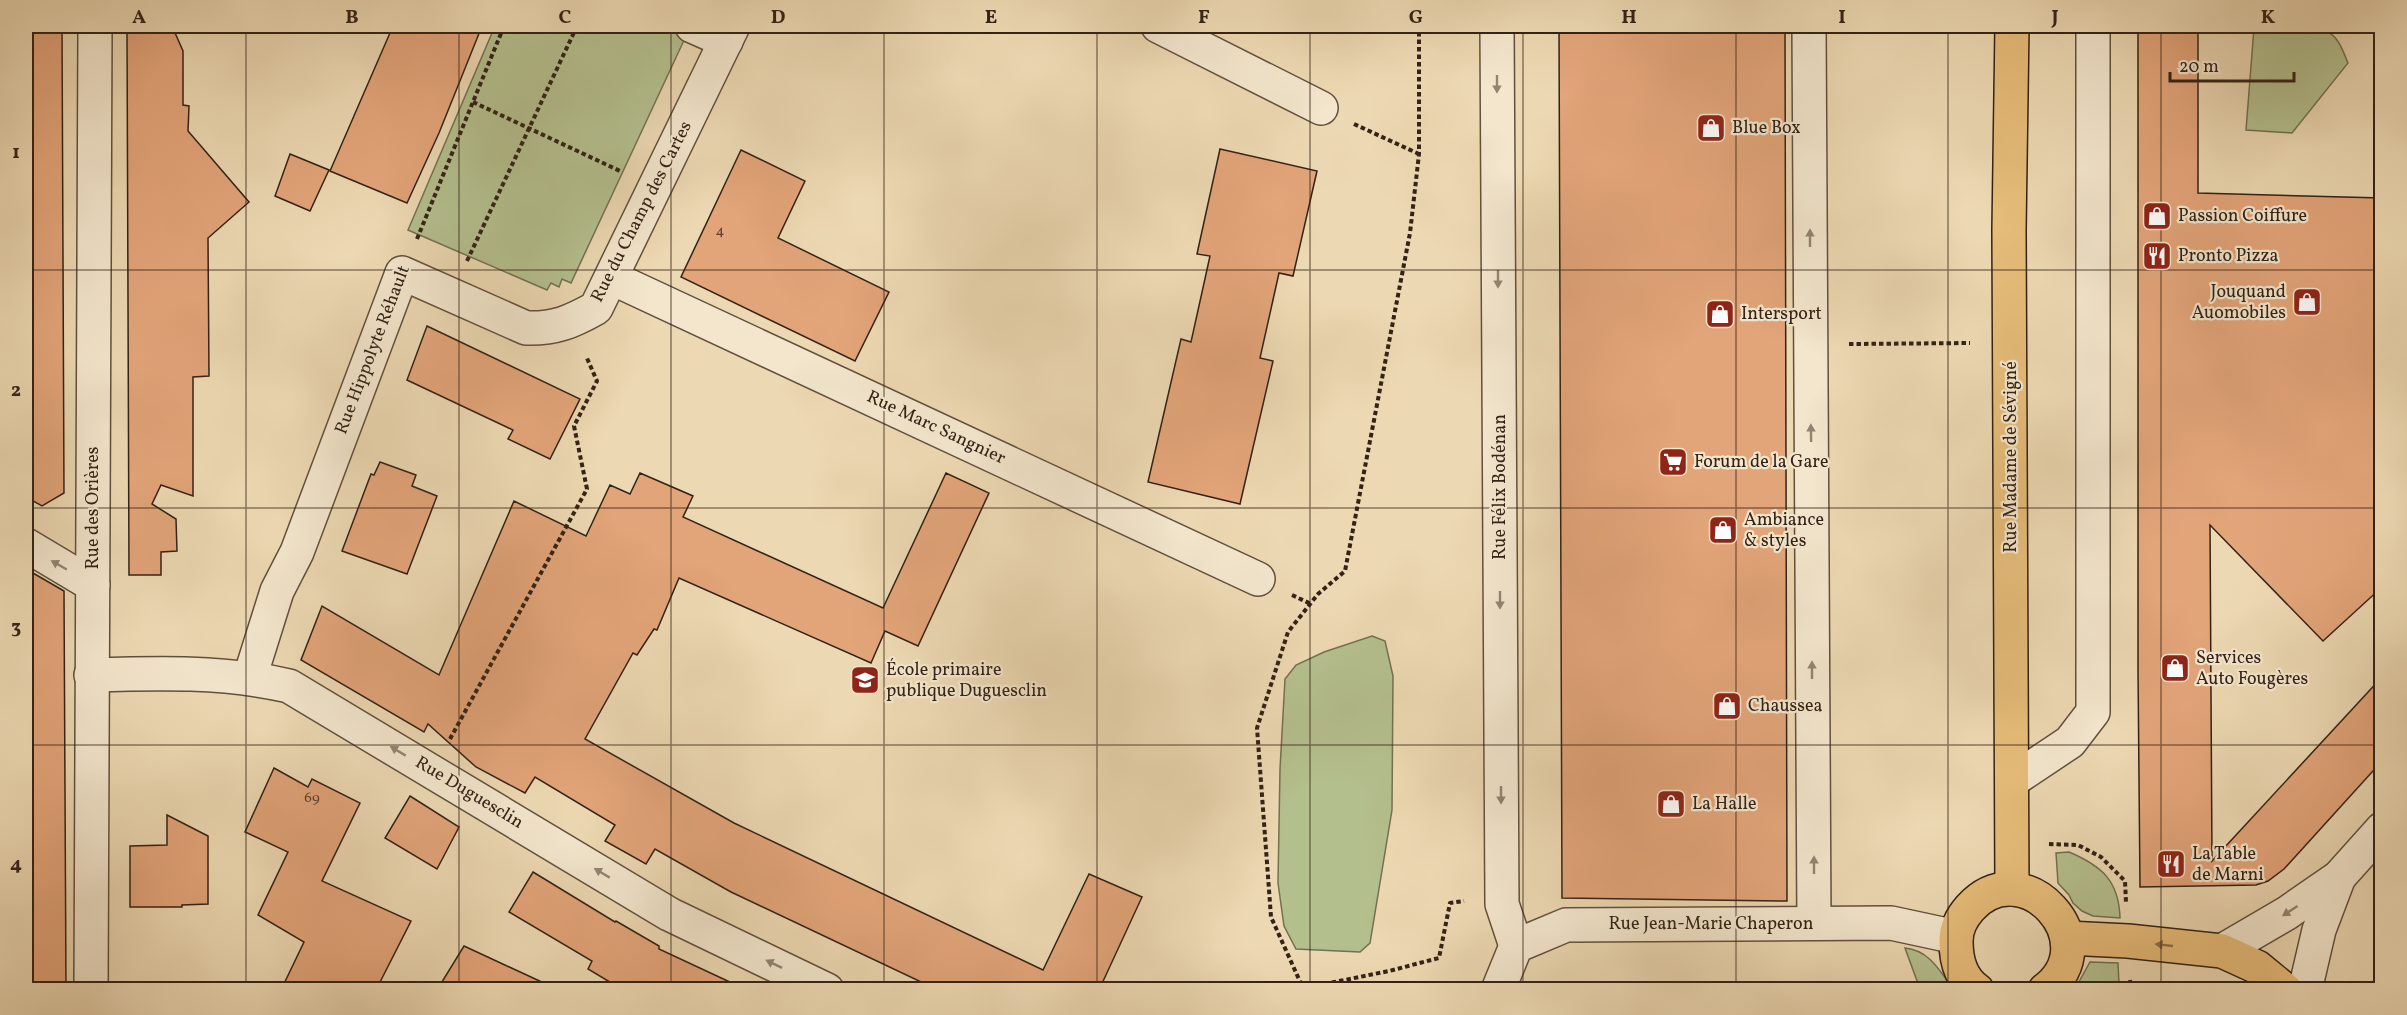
<svg xmlns="http://www.w3.org/2000/svg" width="2407" height="1015" font-family="Vollkorn,serif">
  <rect width="100%" height="100%" fill="#ecd8b2"/>
  <filter id="stains"><feTurbulence type="fractalNoise" baseFrequency=".00333" numOctaves="4"/><feColorMatrix values="0 0 0 0 .2 0 0 0 0 .09 0 0 0 0 .02 0 0 0 .5 -.17"/></filter>
  <radialGradient id="worn" r=".72"><stop offset=".6" stop-color="#630" stop-opacity="0"/><stop offset="1" stop-color="#630" stop-opacity=".3"/></radialGradient>
  <g fill="#b4bf8e" stroke="#747052" stroke-width="1.5">
    <polygon points="495,26 663,26 686,36 571,283 562,279 559,287 551,283 547,290 408,230"/>
    <path d="M 2254,28 L 2325,30 C 2339,37 2342,49 2348,63 L 2292,133 L 2246,130 Z"/>
    <polygon points="1372,636 1385,641 1393,676 1392,810 1370,943 1360,952 1296,949 1284,926 1278,883 1280,769 1285,679 1296,665 1324,652"/>
    <path d="M 2069,852 C 2102,866 2119,881 2120,918 L 2093,916 L 2082,911 L 2073,903 L 2069,895 L 2058,883 L 2056,853 Z"/>
    <path d="M 1905,948 C 1929,950 1940,971 1953,989 L 1920,989 Z"/>
    <polygon points="2090,962 2118,963 2119,984 2115,989 2075,989"/>
  </g>
  <g fill="#e2a479" stroke="#332216" stroke-width="1.5">
    <polygon points="26,26 62,26 64,493 42,506 26,497"/>
    <polygon points="127,26 172,26 183,51 183,105 189,106 188,131 249,202 208,238 209,376 193,377 193,496 161,485 152,504 176,519 177,551 161,552 161,575 129,575"/>
    <polygon points="393,26 482,26 439,133 407,203 330,171"/>
    <polygon points="1559,26 1785,26 1787,901 1562,898"/>
    <polygon points="2138,26 2198,26 2198,193 2382,198 2382,587 2323,641 2210,525 2212,861 2382,677 2382,761 2284,869 2268,881 2256,885 2140,887 2138,669"/>
    <polygon points="1220,149 1317,171 1293,276 1279,273 1260,358 1273,361 1240,504 1148,482 1181,339 1191,342 1210,256 1197,254"/>
    <polygon points="741,150 805,181 778,238 889,292 855,361 681,277"/>
    <polygon points="290,154 329,170 310,211 275,196"/>
    <polygon points="427,326 580,399 550,459 508,439 513,430 407,380"/>
    <polygon points="380,462 416,475 412,486 437,496 407,574 342,551 371,474 374,475"/>
    <polygon points="640,473 693,496 683,517 883,608 946,473 989,493 918,646 885,631 871,663 679,578 657,630 654,629 637,655 633,653 585,739 734,823 1043,970 1089,874 1142,897 1099,990 938,990 731,892 655,849 646,864 605,841 615,825 535,777 525,793 476,767 428,724 424,732 301,660 322,606 439,675 514,501 586,536 610,485 630,494"/>
    <polygon points="26,569 64,591 66,990 26,990"/>
    <polygon points="274,768 308,787 312,779 360,803 322,881 411,921 376,990 281,990 304,942 258,915 288,852 245,832"/>
    <polygon points="410,796 459,827 437,869 385,838"/>
    <polygon points="167,815 208,836 208,904 182,905 182,907 130,907 130,846 167,845"/>
    <polygon points="533,872 615,922 616,921 659,946 659,949 747,990 623,990 588,969 592,961 509,912"/>
    <polygon points="464,946 559,990 437,990"/>
  </g>
  <g fill="none" stroke-linecap="round" stroke-linejoin="round">
    <g stroke="#61503d" stroke-width="36">
      <g id="minor">
        <polyline points="692,26 726,41"/>
        <polyline points="1158,26 1321,108"/>
        <polyline points="1497,26 1502,904 1516,946"/>
        <polyline points="1809,26 1814,923"/>
        <polyline points="612,278 1258,579"/>
        <polyline points="26,545 93,585"/>
        <path d="M 91,675 C 158,673 224,671 289,686 L 669,914 L 827,990"/>
        <path d="M 250,677 L 277,591 L 297,552 L 402,273 L 526,328 C 555,329 571,322 596,308 L 733,26"/>
        <polyline points="2013,780 2070,742 2093,712 2093,26"/>
        <polyline points="2222,951 2287,913 2339,877 2382,829"/>
        <polyline points="91,990 95,26"/>
        <polyline points="1498,990 1516,946 1566,925 1891,923 1956,937"/>
        <polyline points="2305,990 2319,930 2339,877"/>
      </g>
    </g>
    <g stroke="#332216" stroke-width="36">
      <g id="major">
        <polyline points="2012,26 2009,230 2012,889"/>
        <polyline points="2067,938 2128,941 2222,951 2257,967 2285,990"/>
        <path d="M 1977,990 C 1961,979 1956,960 1956,941 C 1956,929 1962,917 1970,908 C 2023,849 2109,942 2045,990"/>
      </g>
    </g>
    <g stroke="#332216" stroke-width="4" stroke-dasharray="4.5 3" stroke-linecap="butt">
      <polyline points="473,102 620,171"/>
      <polyline points="1354,124 1419,154"/>
      <polyline points="417,239 504,26"/>
      <polyline points="467,261 577,26"/>
      <polyline points="1849,344 1970,343"/>
      <polyline points="1292,595 1311,604"/>
      <polyline points="450,739 587,489 574,426 597,381 586,356"/>
      <polyline points="2049,844 2078,845 2101,857 2125,881 2126,902"/>
      <polyline points="2130,980 2131,990"/>
      <polyline points="1295,990 1389,971 1439,958 1450,903 1464,901"/>
      <polyline points="1307,990 1302,986 1271,917 1257,728 1288,632 1318,594 1345,571 1410,233 1419,154 1419,26"/>
    </g>
    <use href="#minor" stroke="#f3e6cd" stroke-width="33"/>
    <use href="#major" stroke="#e6bc79" stroke-width="33"/>
  </g>
  <defs><path id="oneway-solid" d="M-6-.8H1V-3.2L6.5 0L1 3.2V.8H-6Z" transform="scale(1.5)"/></defs>
  <g fill="#938472">
    <use href="#oneway-solid" transform="translate(1497 84) rotate(90)"/>
    <use href="#oneway-solid" transform="translate(1810 238) rotate(-90)"/>
    <use href="#oneway-solid" transform="translate(1498 279) rotate(90)"/>
    <use href="#oneway-solid" transform="translate(1811 433) rotate(-91)"/>
    <use href="#oneway-solid" transform="translate(59 565) rotate(-150)"/>
    <use href="#oneway-solid" transform="translate(1500 600) rotate(90)"/>
    <use href="#oneway-solid" transform="translate(1812 670) rotate(-90)"/>
    <use href="#oneway-solid" transform="translate(398 751) rotate(-149)"/>
    <use href="#oneway-solid" transform="translate(1501 795) rotate(90)"/>
    <use href="#oneway-solid" transform="translate(1814 865) rotate(-90)"/>
    <use href="#oneway-solid" transform="translate(602 873) rotate(-149)"/>
    <use href="#oneway-solid" transform="translate(2290 911) rotate(147)"/>
    <use href="#oneway-solid" transform="translate(774 964) rotate(-154)"/>
  </g>
  <use fill="#8c6f48" href="#oneway-solid" transform="translate(2164 945) rotate(-174)"/>
  <path fill="none" stroke="#332216" stroke-width="1.5" stroke-opacity="0.55" d="M 246,26 L 246,990M 459,26 L 459,990M 671,26 L 671,990M 884,26 L 884,990M 1097,26 L 1097,990M 1310,26 L 1310,990M 1523,26 L 1523,990M 1736,26 L 1736,990M 1948,26 L 1948,990M 2161,26 L 2161,990M 26,270 L 2382,270M 26,508 L 2382,508M 26,745 L 2382,745"/>
  <defs>
    <g id="shop-square" transform="scale(1.5)"><rect x="-9" y="-9" width="18" height="18" rx="4" fill="#8f2418" stroke="#f3e6cd"/><path d="M-5-2.5h2.3a2.7 3.5 0 0 1 5.4 0H5L5.5 6h-11ZM-1.5-2.5h3a1.5 2.3 0 0 0-3 0Z" fill="#fff"/></g>
    <g id="restaurant-square" transform="scale(1.5)"><rect x="-9" y="-9" width="18" height="18" rx="4" fill="#8f2418" stroke="#f3e6cd"/><path d="M-5-6h1v4h1v-4h1v4h1v-4h1v5L-1.5 .5V6h-2V.5L-5-1ZM5-6V6H3V1.5H1.5Q1.5-4 5-6Z" fill="#fff"/></g>
    <g id="supermarket-square" transform="scale(1.5)"><rect x="-9" y="-9" width="18" height="18" rx="4" fill="#8f2418" stroke="#f3e6cd"/><path d="M-6-5.5h2.5l.6 2H6L4.5 2H-2.5L-4.4-4H-6ZM-1.5 3.2a1.3 1.3 0 1 0 .1 0ZM3 3.2a1.3 1.3 0 1 0 .1 0Z" fill="#fff"/></g>
    <g id="school-square" transform="scale(1.5)"><rect x="-9" y="-9" width="18" height="18" rx="4" fill="#8f2418" stroke="#f3e6cd"/><path d="M0-5L7-2L0 1L-7-2ZM-4 1L0 2.5L4 1V4Q0 6-4 4Z" fill="#fff"/></g>
  </defs>
  <g fill-rule="evenodd">
    <use href="#shop-square" x="1711" y="128"/>
    <use href="#shop-square" x="2157" y="216"/>
    <use href="#restaurant-square" x="2157" y="256"/>
    <use href="#shop-square" x="2307" y="302"/>
    <use href="#shop-square" x="1720" y="314"/>
    <use href="#supermarket-square" x="1673" y="462"/>
    <use href="#shop-square" x="1723" y="530"/>
    <use href="#shop-square" x="2175" y="668"/>
    <use href="#school-square" x="865" y="680"/>
    <use href="#shop-square" x="1727" y="706"/>
    <use href="#shop-square" x="1671" y="804"/>
    <use href="#restaurant-square" x="2171" y="864"/>
  </g>
  <g text-anchor="middle" dominant-baseline="central" stroke-width="4.5" stroke-linejoin="round" paint-order="stroke">
    <g font-size="15" fill="#5f422f">
      <text x="720" y="231">4</text>
      <text x="312" y="798">69</text>
    </g>
    <g font-size="18" fill="#332216" stroke="#f3e6cd" text-anchor="start">
      <text x="1732" y="128">Blue Box</text>
      <text x="2178" y="216">Passion Coiffure</text>
      <text x="2178" y="256">Pronto Pizza</text>
      <text x="2286" y="292" text-anchor="end">Jouquand<tspan x="2286" dy="21">Auomobiles</tspan></text>
      <text x="1741" y="314">Intersport</text>
      <text x="1694" y="462">Forum de la Gare</text>
      <text x="1744" y="520">Ambiance<tspan x="1744" dy="21">&amp; styles</tspan></text>
      <text x="2196" y="658">Services<tspan x="2196" dy="21">Auto Fougères</tspan></text>
      <text x="886" y="670">École primaire<tspan x="886" dy="21">publique Duguesclin</tspan></text>
      <text x="1748" y="706">Chaussea</text>
      <text x="1692" y="804">La Halle</text>
      <text x="2192" y="854">La Table<tspan x="2192" dy="21">de Marni</tspan></text>
    </g>
    <g font-size="18" fill="#332216" stroke="#f3e6cd">
      <text transform="translate(642 212) rotate(-63)">Rue du Champ des Cartes</text>
      <text transform="translate(373 350) rotate(-69)">Rue Hippolyte Réhault</text>
      <text transform="translate(936 428) rotate(25)">Rue Marc Sangnier</text>
      <text transform="translate(2011 457) rotate(-90)">Rue Madame de Sévigné</text>
      <text transform="translate(1500 487) rotate(-90)">Rue Félix Bodénan</text>
      <text transform="translate(93 508) rotate(-90)">Rue des Orières</text>
      <text transform="translate(469 793) rotate(31)">Rue Duguesclin</text>
      <text x="1711" y="924">Rue Jean-Marie Chaperon</text>
    </g>
  </g>
  <rect width="2407" height="1015" fill="none" stroke="#ecd8b2" stroke-width="66"/>
  <path d="M2170 72v9h124v-9" fill="none" stroke="#332216" stroke-width="3"/>
  <text x="2179" y="72" font-size="18" fill="#332216" stroke="#f3e6cd" stroke-width="4.5" paint-order="stroke">20 m</text>
  <rect x="33" y="33" width="2341" height="949" fill="none" stroke="#332216" stroke-width="2"/>
  <g font-size="20" text-anchor="middle" font-weight="bold" fill="#332216">
    <text x="139" y="23">A</text>
    <text x="352" y="23">B</text>
    <text x="565" y="23">C</text>
    <text x="778" y="23">D</text>
    <text x="991" y="23">E</text>
    <text x="1204" y="23">F</text>
    <text x="1416" y="23">G</text>
    <text x="1629" y="23">H</text>
    <text x="1842" y="23">I</text>
    <text x="2055" y="23">J</text>
    <text x="2268" y="23">K</text>
    <text x="16" y="158">1</text>
    <text x="16" y="396">2</text>
    <text x="16" y="633">3</text>
    <text x="16" y="870">4</text>
  </g>
  <rect width="100%" height="100%" filter="url(#stains)"/>
  <rect width="100%" height="100%" fill="url(#worn)"/>
</svg>
